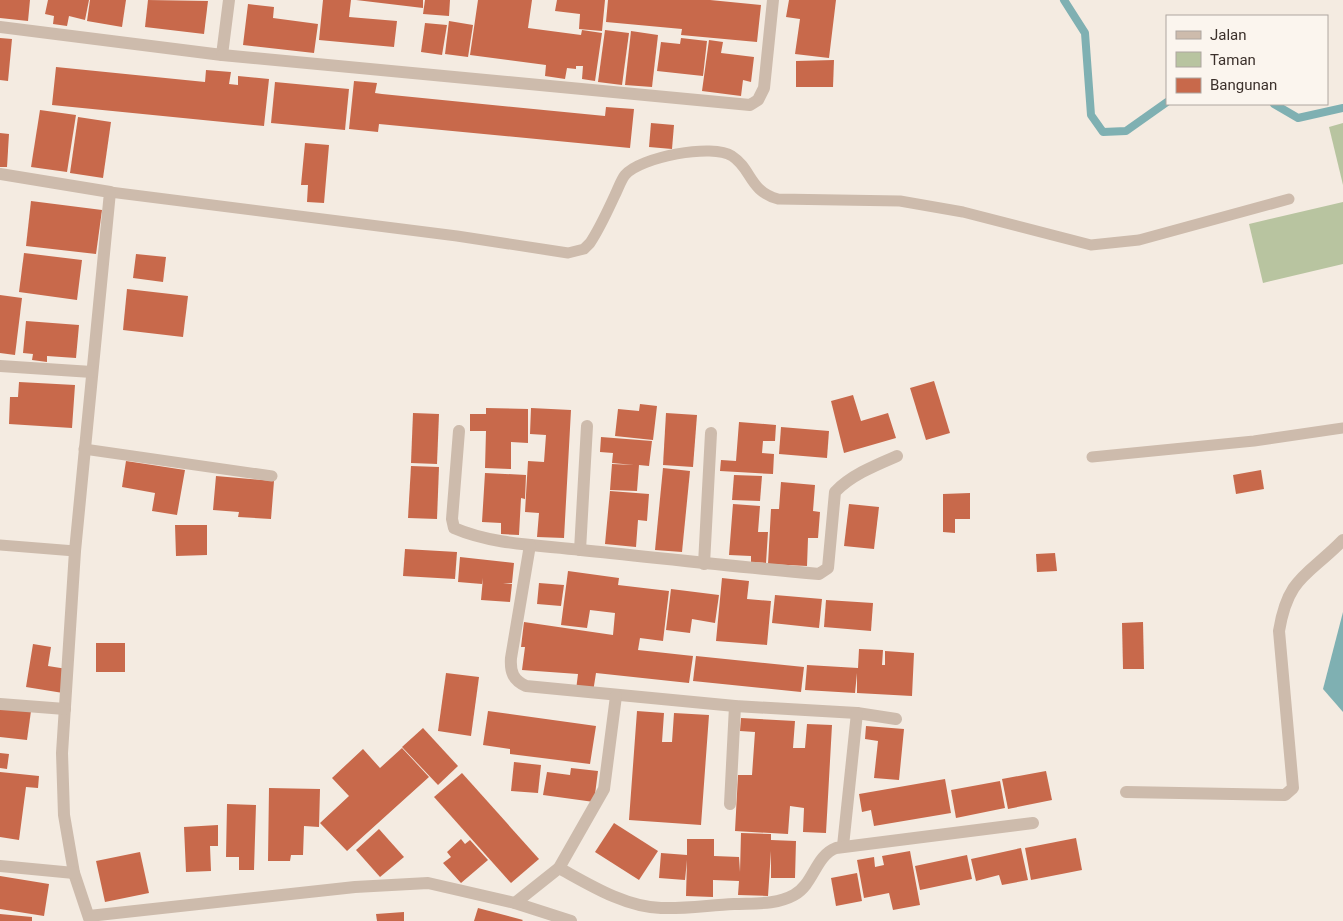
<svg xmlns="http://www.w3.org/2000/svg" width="1343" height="921" font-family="Roboto,sans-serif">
  <rect width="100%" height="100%" fill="#f4ebe1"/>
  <g fill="#b8c4a0">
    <polygon points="1343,123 1343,185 1329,127"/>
    <polygon points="1343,202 1343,264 1263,283 1249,224"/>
  </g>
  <polygon fill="#7fb0b2" points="1343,612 1343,712 1323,689"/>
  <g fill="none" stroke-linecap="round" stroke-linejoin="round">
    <g stroke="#7fb0b2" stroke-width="8">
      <polyline points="1064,0 1085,33 1091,115 1103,132 1126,131 1167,102"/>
      <polyline points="1274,104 1298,118 1343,108"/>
    </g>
  </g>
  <g fill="#c8694b">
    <polygon points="0,0 30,0 28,21 0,18"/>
    <polygon points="48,0 89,0 85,20 69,16 67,26 53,24 54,16 45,14"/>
    <polygon points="90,0 126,0 122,27 87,21"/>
    <polygon points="148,0 208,1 204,34 145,27"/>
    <polygon points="323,0 351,0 349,17 397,21 394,47 319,40"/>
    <polygon points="356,0 423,0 423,8"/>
    <polygon points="425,0 450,0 449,16 423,14"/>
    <polygon points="478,0 532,0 528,28 581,35 582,30 602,33 595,81 582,79 583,66 576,66 576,69 567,68 565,79 545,76 546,65 470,55"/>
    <polygon points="557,0 605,0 602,31 579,29 580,14 555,11"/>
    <polygon points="608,0 710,0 761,5 757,42 681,35 682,29 606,22"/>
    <polygon points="789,0 836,0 829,58 795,54 800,19 786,17"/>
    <polygon points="248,4 274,7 273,18 318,24 314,53 243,45"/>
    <polygon points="449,21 473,25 468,57 445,54"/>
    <polygon points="425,23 447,25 442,55 421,52"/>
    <polygon points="605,30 629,33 622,85 598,82"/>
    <polygon points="631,31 658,35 652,87 625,85"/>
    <polygon points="0,38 12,39 8,81 0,80"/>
    <polygon points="681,38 707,41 703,76 657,71 661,42 680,44"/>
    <polygon points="709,40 723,42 721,53 754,57 751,82 743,80 741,96 702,91"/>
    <polygon points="834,60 833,87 796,87 796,61"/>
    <polygon points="56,67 205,82 206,70 231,72 229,84 238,85 238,76 269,79 264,126 52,105"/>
    <polygon points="354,81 377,83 375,93 382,94 605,116 606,107 634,109 630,148 379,124 378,132 349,129"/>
    <polygon points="275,82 349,89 345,130 271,123"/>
    <polygon points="40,110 76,115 67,172 31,167"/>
    <polygon points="78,117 111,122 103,178 70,173"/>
    <polygon points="651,123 674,125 672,149 649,147"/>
    <polygon points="0,133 9,134 7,167 0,167"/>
    <polygon points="305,143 329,145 324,203 307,202 308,185 301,185"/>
    <polygon points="31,201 102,210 96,254 26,246"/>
    <polygon points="24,253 82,260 77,300 19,292"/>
    <polygon points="136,254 166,257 163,282 133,278"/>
    <polygon points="127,289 188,296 183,337 123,330"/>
    <polygon points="0,295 22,298 15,355 0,353"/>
    <polygon points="26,321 79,325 76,358 47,356 47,362 32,360 33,354 23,353"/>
    <polygon points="934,381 950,433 926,440 910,388"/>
    <polygon points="19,382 75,385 72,428 9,424 10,397 18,397"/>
    <polygon points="853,395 861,421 888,413 896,438 844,453 831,401"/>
    <polygon points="640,404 657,406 653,440 615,436 618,409 639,411"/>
    <polygon points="486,408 528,409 528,443 511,442 511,469 485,468 486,431 470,431 470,414 486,414"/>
    <polygon points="531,408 571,410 564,538 537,537 539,513 525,512 528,461 544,462 546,435 530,434"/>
    <polygon points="413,413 439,414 437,464 411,463"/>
    <polygon points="666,413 697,415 693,467 663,465"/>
    <polygon points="739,422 776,425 775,441 763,441 762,453 774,454 773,474 720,471 721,460 736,461"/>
    <polygon points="781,427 829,431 827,458 779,454"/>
    <polygon points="601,437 652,441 649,466 639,465 637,491 610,490 612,464 634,465 612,463 613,453 600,452"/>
    <polygon points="126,461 185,470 177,515 152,511 155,493 122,487"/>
    <polygon points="411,466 439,467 437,519 408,518"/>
    <polygon points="663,468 690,471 682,552 655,550"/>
    <polygon points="1261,470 1264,489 1236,494 1233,475"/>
    <polygon points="485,473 526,475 525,499 521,498 519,535 501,534 501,523 482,522"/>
    <polygon points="734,475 762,476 760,501 732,500"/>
    <polygon points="216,476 274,481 271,519 238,517 239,512 213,510"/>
    <polygon points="781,482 815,485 813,511 820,512 818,538 808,538 807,566 768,564 771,509 779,509"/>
    <polygon points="610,491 649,494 647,521 638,520 636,547 605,544"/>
    <polygon points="970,493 970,519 955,519 955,533 943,532 943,494"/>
    <polygon points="733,504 760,506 758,532 768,532 766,563 751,562 751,556 729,555"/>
    <polygon points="849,504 879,507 874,549 844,546"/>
    <polygon points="175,525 207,525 207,555 176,556"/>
    <polygon points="405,549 457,552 455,579 403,576"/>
    <polygon points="1055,553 1057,571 1037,572 1036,554"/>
    <polygon points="460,557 514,563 512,583 503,583 512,584 510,602 481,600 483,578 482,584 458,582"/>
    <polygon points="568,571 619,578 618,585 669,591 663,641 640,638 638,650 693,656 689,683 596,673 593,692 576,690 578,674 522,670 525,647 521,647 524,622 613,635 615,613 590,610 587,628 561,625"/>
    <polygon points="722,578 749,581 747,599 771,601 767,645 716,641"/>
    <polygon points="539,583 564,585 561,606 537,604"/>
    <polygon points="671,589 719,595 715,623 692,619 690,633 666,630"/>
    <polygon points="775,595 822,599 819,628 772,623"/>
    <polygon points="826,600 873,603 871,631 824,627"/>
    <polygon points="1143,622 1144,669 1123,669 1122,623"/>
    <rect x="96" y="643" width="29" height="29"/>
    <polygon points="33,644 51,647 48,666 67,669 63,693 26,687"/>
    <polygon points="859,649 883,650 882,665 885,665 885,651 914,653 912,696 857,693 857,673 855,693 805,690 807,665 858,668"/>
    <polygon points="696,656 804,667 801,692 693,681"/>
    <polygon points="446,673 479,677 471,736 438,731"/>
    <polygon points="0,708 31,711 27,740 0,737"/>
    <polygon points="488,711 596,726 590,764 510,754 510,749 483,745"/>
    <polygon points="637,711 664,713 662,742 672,742 674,713 709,715 701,825 629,820"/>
    <polygon points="741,718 795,721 793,748 805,748 807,724 832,725 826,833 803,832 804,808 790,806 788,834 735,831 738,775 752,775 755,732 740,731"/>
    <polygon points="866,726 904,729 899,780 874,778 878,741 865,739"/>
    <polygon points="423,728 458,766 438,785 402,747"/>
    <polygon points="402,748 429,777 347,851 320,823 349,796 332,778 363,749 380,768"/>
    <polygon points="0,753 9,754 7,769 0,768"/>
    <polygon points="514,762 541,765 538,793 511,791"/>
    <polygon points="571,768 598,771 594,802 543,795 547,772 570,775"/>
    <polygon points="1046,771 1052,800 1008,809 1002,779"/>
    <polygon points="0,772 39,776 38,788 26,787 19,840 0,837"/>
    <polygon points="462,773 539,859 511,883 434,797"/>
    <polygon points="945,779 951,813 874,826 871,810 862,812 859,794"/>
    <polygon points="1000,781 1005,808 956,818 951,790"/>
    <polygon points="269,788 320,789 319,827 304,826 303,855 291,855 290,861 268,861"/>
    <polygon points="227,804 256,805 254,870 239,870 239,857 226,857"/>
    <polygon points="614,823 658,851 639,880 595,852"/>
    <polygon points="218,825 218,846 210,846 211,871 186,872 184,827"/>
    <polygon points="379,829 404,857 380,877 356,850"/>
    <polygon points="741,833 771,834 771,840 796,841 795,878 771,878 771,851 768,896 738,895 739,881 713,880 713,897 686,896 687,860 685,880 659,878 661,853 687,855 687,839 714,839 714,856 739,857 740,872"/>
    <polygon points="1076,838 1082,870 1031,880 1025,848"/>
    <polygon points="461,839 465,844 470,840 488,860 461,883 443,863 451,857 447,852"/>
    <polygon points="1021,848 1028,880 1002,885 999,875 976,881 971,859"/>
    <polygon points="910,851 920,905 893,910 889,893 864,898 857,860 874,857 875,867 884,865 882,856"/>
    <polygon points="140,852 149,893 105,902 96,861"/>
    <polygon points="967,855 972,879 920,890 915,866"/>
    <polygon points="857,873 862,901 836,906 831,878"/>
    <polygon points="0,876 49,884 44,916 0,909"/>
    <polygon points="478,908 523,920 522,921 474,921"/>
    <polygon points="404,912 404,921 377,921 376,914"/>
    <polygon points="0,914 32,917 32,921 0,921"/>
  </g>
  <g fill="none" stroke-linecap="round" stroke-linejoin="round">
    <g stroke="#cdbbac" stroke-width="11">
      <path d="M 110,192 L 457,236 L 568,253 L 584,249 L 590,243 C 600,228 607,212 615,195 C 618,189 621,180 625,175 C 640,157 713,143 732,156 C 752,169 749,191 778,199 L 900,201 L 963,212 L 1091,245 L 1139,240 L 1289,199"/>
      <polyline points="84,449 272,476"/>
      <polyline points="1092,457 1254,441 1343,428"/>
      <polyline points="0,545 75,551"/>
    </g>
    <g stroke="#cdbbac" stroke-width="12">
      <polyline points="0,27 222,55 229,0"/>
      <polyline points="222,55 750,105 758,100 764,88 773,0"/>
      <polyline points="0,174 110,192 75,551 62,753 64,815 74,873 90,921"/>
      <polyline points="0,366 92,372"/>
      <path d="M 459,431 L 452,519 L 454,528 C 493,545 540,545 581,550 C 660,558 739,567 819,574 L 828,568 L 835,492 C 851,475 876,465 897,456"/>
      <path d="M 530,545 L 511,658 C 510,672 513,680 526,686 L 735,706 L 857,713 L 896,719"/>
      <polyline points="580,550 587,426"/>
      <polyline points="704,564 711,433"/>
      <polyline points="0,704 65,709"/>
      <path d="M 1126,792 L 1285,795 L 1293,788 L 1279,631 C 1288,576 1308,576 1343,540"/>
      <polyline points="730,804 735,706"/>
      <polyline points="843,846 857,713"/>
      <polyline points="0,866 74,873"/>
      <path d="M 559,868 C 590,885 625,907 661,908 C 685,909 710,905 734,904 C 754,903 776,905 794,895 C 814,884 815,856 836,848 L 1033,823"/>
      <polyline points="515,903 559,868 604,789 616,696"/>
      <polyline points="89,916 355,887 428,883 515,903 571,921"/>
    </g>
  </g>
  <rect x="1166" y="15" width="162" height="90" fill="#fbf5ee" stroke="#aea6a0"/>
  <rect x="1176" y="31" width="25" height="8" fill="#cdbbac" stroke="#aea6a0"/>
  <text x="1210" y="40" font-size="15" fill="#3b302b">Jalan</text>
  <rect x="1176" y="52" width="25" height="15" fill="#b8c4a0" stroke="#aea6a0"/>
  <text x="1210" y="65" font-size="15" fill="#3b302b">Taman</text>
  <rect x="1176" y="78" width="25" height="15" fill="#c8694b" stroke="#aea6a0"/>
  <text x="1210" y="90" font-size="15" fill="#3b302b">Bangunan</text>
</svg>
